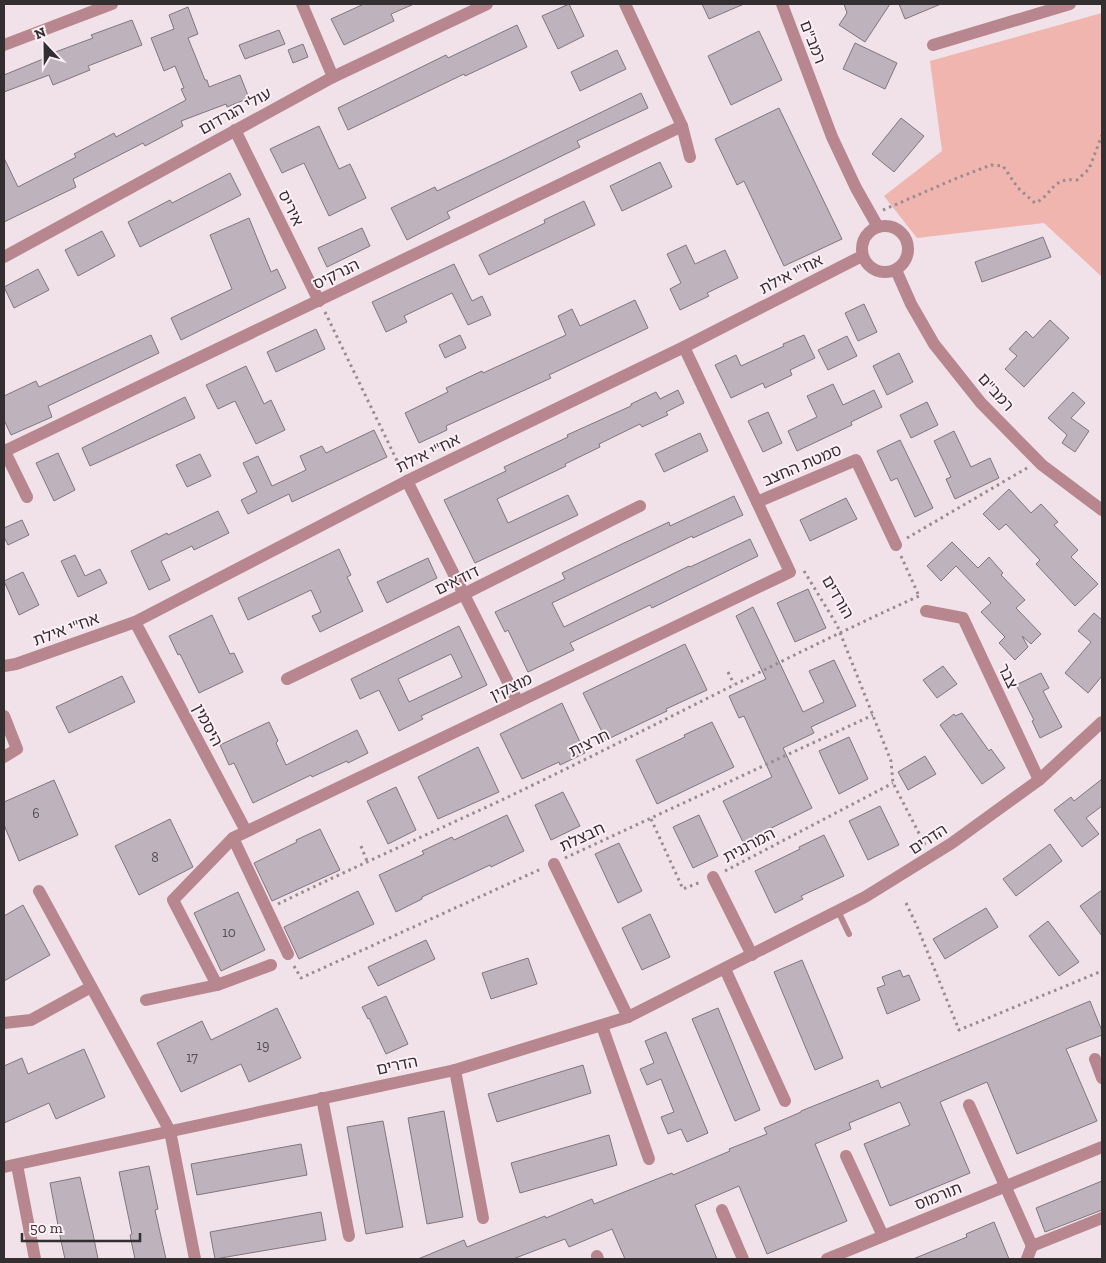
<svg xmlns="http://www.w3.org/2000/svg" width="1106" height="1263" font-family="'Zilla Slab','Noto Sans Hebrew',serif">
  <rect width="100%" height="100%" fill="#f0e2e8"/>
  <polygon fill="#f0b5ae" points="1102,13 1102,277 1044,223 917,238 884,196 942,151 930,61"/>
  <g fill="#beb3bd" stroke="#80767f" fill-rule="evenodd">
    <polygon points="364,4 414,4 391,14 394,21 344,45 331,19"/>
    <polygon points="569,4 584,36 558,49 542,16"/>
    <polygon points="702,4 744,4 709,19"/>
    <polygon points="844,4 890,4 865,42 839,25 847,13"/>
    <polygon points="899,4 941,4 905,19"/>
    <polygon points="188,7 198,34 188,38 205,80 207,80 209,87 240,75 249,98 227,107 226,104 181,121 183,126 145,146 143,143 73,179 76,187 4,222 4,158 18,187 76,157 74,154 114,133 116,137 186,100 181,89 184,88 175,66 164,71 151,38 174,29 169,15"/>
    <polygon points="132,20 142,45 88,66 90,70 53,85 49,75 4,92 4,75 43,59 42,57 93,38 91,35"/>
    <polygon points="517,25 527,47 465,76 464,74 348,130 338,108 446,55 448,58"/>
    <polygon points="279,30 285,44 245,59 239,45"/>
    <polygon points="759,31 782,80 731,105 708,56"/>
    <polygon points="855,43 897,63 885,89 843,69"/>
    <polygon points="303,44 308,57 293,63 288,50"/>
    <polygon points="617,50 626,69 580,91 571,72"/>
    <polygon points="641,93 648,108 577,141 580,147 447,212 450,218 407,240 391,208 435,187 437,191 505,159"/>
    <polygon points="779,108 842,239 784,266 744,181 737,185 715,139"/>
    <polygon points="901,118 924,136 894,172 872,154"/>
    <polygon points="319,126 339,169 350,164 366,198 329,216 304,163 282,173 270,149"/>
    <polygon points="660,162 672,187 622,211 610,186"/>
    <polygon points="230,173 241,195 140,247 128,222 170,200 172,203"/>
    <polygon points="584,201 595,225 489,275 479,255 545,223 544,220"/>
    <polygon points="249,218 271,272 277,269 286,288 181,340 171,318 232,289 210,235"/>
    <polygon points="362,228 370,246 327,267 318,248"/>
    <polygon points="102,231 115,256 78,276 65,250"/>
    <polygon points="1043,237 1051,257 982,282 975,262"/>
    <polygon points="686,245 695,264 725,250 738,278 707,293 709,296 680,310 670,289 681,283 667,254"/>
    <polygon points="454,264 472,301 482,296 491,315 468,325 452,293 404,316 407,322 386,332 372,302"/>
    <polygon points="38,269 49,290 14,308 4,287"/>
    <polygon points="635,300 648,328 549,375 551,378 446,426 447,430 419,443 405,413 448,392 446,388 482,371 483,373 566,335 558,316 572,309 580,326"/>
    <polygon points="864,304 877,332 858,341 845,313"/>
    <polygon points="1050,320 1069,338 1024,387 1005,369 1017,356 1009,349 1026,331 1033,338"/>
    <polygon points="316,329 325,349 276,372 267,352"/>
    <polygon points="151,335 159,353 48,406 52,417 11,435 4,420 4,396 36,381 39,387"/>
    <polygon points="460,335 466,348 445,358 439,345"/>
    <polygon points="804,335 815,358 790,370 792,375 765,388 763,383 731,398 715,365 736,355 741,366 784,346 783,344"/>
    <polygon points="847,336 857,356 828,370 818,350"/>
    <polygon points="899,353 913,382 887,395 873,366"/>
    <polygon points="246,366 264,404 271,400 285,430 256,444 235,401 218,409 206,385"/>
    <polygon points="833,384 843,405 874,390 882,407 851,422 852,425 797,451 788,431 817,417 807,396"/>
    <polygon points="678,390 684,403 666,412 668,415 642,427 640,424 599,444 600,447 565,464 566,466 497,499 508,523 568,495 578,515 475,563 444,500 506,471 504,467 568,437 567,435 631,406 631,404 656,392 660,399"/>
    <polygon points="1073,392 1085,403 1071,418 1089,431 1075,452 1062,443 1067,435 1048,418"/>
    <polygon points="185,397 195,418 90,466 82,448"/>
    <polygon points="927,402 938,425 911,438 900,415"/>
    <polygon points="768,412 782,443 763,452 748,421"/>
    <polygon points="374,430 387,457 292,502 289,494 248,514 241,500 257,492 243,463 258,456 272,486 306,470 300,456 322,446 326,453"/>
    <polygon points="954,431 971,467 990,458 999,478 955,499 946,479 951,477 934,441"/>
    <polygon points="700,433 708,451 664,472 655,454"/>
    <polygon points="900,440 933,508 915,517 897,478 891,481 877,451"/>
    <polygon points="58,453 75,490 54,501 36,463"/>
    <polygon points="200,454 211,476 187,487 176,465"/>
    <polygon points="1009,489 1031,513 1041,504 1058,522 1054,525 1078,550 1071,557 1098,584 1075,606 1036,564 1040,560 1006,524 999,530 983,514"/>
    <polygon points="734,496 743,515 693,538 692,536 552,603 564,627 689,566 690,567 750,539 758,556 652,608 650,605 570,643 574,650 528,672 508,630 505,632 495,612 565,579 562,573 624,543 669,522 670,526"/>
    <polygon points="846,498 857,519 810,541 800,520"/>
    <polygon points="218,511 229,533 194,550 192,546 161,561 170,580 149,590 131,551 167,533 168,535"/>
    <polygon points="22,520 29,535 8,545 4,537 4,528"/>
    <polygon points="952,542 978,568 989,557 1003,573 1001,575 1025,600 1016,608 1041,634 1031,644 1022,636 1028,647 1015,660 999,643 1005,637 981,612 991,603 956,566 941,581 927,566"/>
    <polygon points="339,549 351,575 347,577 363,611 320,632 312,616 321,612 311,590 248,620 238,598"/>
    <polygon points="75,555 85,576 100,569 107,583 78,597 61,561"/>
    <polygon points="428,558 437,578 387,603 377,582"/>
    <polygon points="23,572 39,605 19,615 4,581"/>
    <polygon points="808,589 826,628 795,642 777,603"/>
    <polygon points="753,607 803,712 824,702 809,671 834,660 856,706 811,727 814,733 783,748 812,808 743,842 723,801 772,777 744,716 739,718 729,696 766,679 736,616"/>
    <polygon points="1094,613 1102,620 1102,676 1088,693 1065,673 1091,642 1078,631"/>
    <polygon points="212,615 230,654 234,653 243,672 199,693 180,654 178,655 169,636"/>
    <path d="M 459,626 L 487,685 L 421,716 L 423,719 L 399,731 L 379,690 L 360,699 L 351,679 ZM 451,654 L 462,677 L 409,702 L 398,679 Z"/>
    <polygon points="685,644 707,690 666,709 667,711 606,740 583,693"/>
    <polygon points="943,666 957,684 937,698 923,680"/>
    <polygon points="1041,673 1049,688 1043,691 1062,727 1040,738 1032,721 1034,720 1016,685"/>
    <polygon points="122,676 135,702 69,733 56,707"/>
    <polygon points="562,703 585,753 560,765 559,762 522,779 500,734"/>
    <polygon points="962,713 989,751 991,749 1005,768 982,784 940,725 954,714 955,716"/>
    <polygon points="269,722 278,741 276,743 286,765 357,730 368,753 348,763 347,761 312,777 311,775 253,803 234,763 229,765 220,745"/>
    <polygon points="712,722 734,767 657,804 636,760 685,737 684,735"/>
    <polygon points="849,737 868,779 839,794 819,751"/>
    <polygon points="478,747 499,792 438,819 418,777"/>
    <polygon points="925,756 936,774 908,790 898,772"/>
    <polygon points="1102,779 1102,806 1086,818 1099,834 1082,847 1054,810 1071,797 1074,801"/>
    <polygon points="54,780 78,835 19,861 4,825 4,802"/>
    <polygon points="396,787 416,830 388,844 367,801"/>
    <polygon points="563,792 580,826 551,840 535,805"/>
    <polygon points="880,806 899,845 868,860 849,821"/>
    <polygon points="507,815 524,851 491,867 490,865 422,897 422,899 396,912 379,875 424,854 422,851 452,837 454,840"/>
    <polygon points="699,815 718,856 693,868 673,827"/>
    <polygon points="170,819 193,867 139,895 115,846"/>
    <polygon points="320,829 340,870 272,901 254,863 297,842 296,840"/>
    <polygon points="824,835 844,876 801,896 803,899 775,913 755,871 800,849 799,847"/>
    <polygon points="619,843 642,891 618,903 595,854"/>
    <polygon points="1050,844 1062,861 1016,896 1003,879"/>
    <polygon points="1102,890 1102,936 1080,906"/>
    <polygon points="358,891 374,924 299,959 284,927"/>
    <polygon points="238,892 265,950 221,971 194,913"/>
    <polygon points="23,905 50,955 4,981 4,916"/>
    <polygon points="986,908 998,927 945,959 933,939"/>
    <polygon points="650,914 670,957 642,970 622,928"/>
    <polygon points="1048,921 1079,962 1059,976 1029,936"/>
    <polygon points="426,940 435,959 378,986 368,967"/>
    <polygon points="528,958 537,984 491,999 482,973"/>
    <polygon points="802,960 843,1058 815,1070 774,972"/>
    <polygon points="900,970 903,977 909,975 920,1000 887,1014 877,988 885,985 882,977"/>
    <polygon points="386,996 408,1044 386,1054 369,1018 368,1019 362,1007"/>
    <polygon points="1090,1001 1102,1031 1102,1035 1066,1049 1097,1121 1017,1154 987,1082 940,1102 970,1173 890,1206 864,1144 910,1125 900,1102 849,1123 851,1129 815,1144 847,1221 767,1254 739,1186 695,1205 717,1259 625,1259 612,1229 569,1247 565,1239 513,1259 418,1259 464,1240 467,1247 545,1216 546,1218 592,1199 594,1204 672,1173 673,1175 730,1151 729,1149 767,1134 764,1128 801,1112 801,1111 878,1080 881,1088"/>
    <polygon points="277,1008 301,1058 249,1082 241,1064 181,1092 157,1043 202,1021 211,1040"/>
    <polygon points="718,1008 760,1110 735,1121 692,1019"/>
    <polygon points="666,1032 708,1133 687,1142 681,1129 668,1134 661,1117 674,1112 661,1079 647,1085 640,1069 654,1063 645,1041"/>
    <polygon points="84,1049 105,1097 56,1119 49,1103 4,1123 4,1066 22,1058 28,1074"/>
    <polygon points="583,1065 591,1093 497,1122 488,1094"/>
    <polygon points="444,1111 463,1217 427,1224 408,1118"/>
    <polygon points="383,1121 403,1227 366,1234 347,1127"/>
    <polygon points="609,1135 617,1165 520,1193 511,1163"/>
    <polygon points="301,1144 307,1175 197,1195 191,1164"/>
    <polygon points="149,1166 158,1209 155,1210 166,1259 135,1259 130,1235 132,1234 119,1172"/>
    <polygon points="80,1177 93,1234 98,1259 65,1259 61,1241 50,1183"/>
    <polygon points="1102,1181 1102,1210 1045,1232 1036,1208"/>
    <polygon points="321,1212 326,1240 215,1259 210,1232"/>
    <polygon points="994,1222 1009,1259 913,1259 967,1237 966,1234"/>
  </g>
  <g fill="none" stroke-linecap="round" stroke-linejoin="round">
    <g stroke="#968c90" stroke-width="3" stroke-dasharray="2.5 4" stroke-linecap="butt">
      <path d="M 883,210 L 957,178 L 991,165 L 1003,166 L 1018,188 L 1035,203 C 1053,195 1051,177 1077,180 L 1089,169 L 1102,135"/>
      <polyline points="325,312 402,471"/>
      <polyline points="907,538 1027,468"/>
      <polyline points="901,556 919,596"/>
      <polyline points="804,571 837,625 891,761 893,783 925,845"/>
      <polyline points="728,672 734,684"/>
      <polyline points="651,819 683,889 701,882"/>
      <polyline points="361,846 367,861"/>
      <polyline points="565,858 873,715"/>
      <polyline points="725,871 893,783"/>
      <polyline points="906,903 917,926 959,1030 1102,971"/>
      <path d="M 278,904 C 354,867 431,833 508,797 C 646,731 780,659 919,596"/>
      <polyline points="294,966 301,978 541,869"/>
    </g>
    <polyline stroke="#b8868f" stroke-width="6" points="838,911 849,934"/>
    <g stroke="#b8868f" stroke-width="12">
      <polyline points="302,4 333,77"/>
      <polyline points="625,4 682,126 690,157"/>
      <polyline points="4,45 112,4"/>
      <polyline points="933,45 1070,4"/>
      <polyline points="235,130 319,301"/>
      <polyline points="4,450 27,497"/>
      <polyline points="5,451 682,126"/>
      <polyline points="407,481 518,702"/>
      <polyline points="757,502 856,460 896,545"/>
      <polyline points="926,611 963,618 1039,780"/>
      <polyline points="135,622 246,831"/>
      <polyline points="4,666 16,664 135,622 407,481 684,347 862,256"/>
      <polyline points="287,679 464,594 640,506"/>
      <polyline points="4,716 17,749 4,757"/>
      <polyline points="554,864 628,1017"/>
      <polyline points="713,877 752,955"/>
      <polyline points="39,891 170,1131 195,1259"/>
      <polyline points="288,954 233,838 790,572 684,347"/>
      <polyline points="725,969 785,1101"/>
      <polyline points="217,985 173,900 233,838"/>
      <polyline points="146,1000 217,985 271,965"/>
      <polyline points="4,1023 31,1020 91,987"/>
      <polyline points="602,1026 649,1159"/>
      <polyline points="1095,1059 1102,1078"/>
      <polyline points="455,1070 483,1218"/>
      <polyline points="322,1098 349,1236"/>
      <polyline points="969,1105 1032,1246 1102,1218"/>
      <polyline points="846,1156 883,1236"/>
      <polyline points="17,1165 35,1259"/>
      <polyline points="722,1210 743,1259"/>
      <polyline points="597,1256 598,1259"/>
      <polyline points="827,1259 1102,1147"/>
      <polyline points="1027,1259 1032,1246"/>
    </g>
    <g stroke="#b8868f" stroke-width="12">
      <polyline points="782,4 832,137 856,188 878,227"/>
      <circle cx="885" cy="249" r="23"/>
      <polyline points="4,257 333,77 487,4"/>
      <polyline points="896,270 911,304 934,344 981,403 1042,465 1102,510"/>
      <polyline points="4,1167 455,1070 628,1017 865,897 952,843 1039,780 1102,722"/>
    </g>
  </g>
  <g text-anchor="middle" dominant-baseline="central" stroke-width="4" stroke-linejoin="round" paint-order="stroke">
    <g font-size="14" fill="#564f53">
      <text x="36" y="813">6</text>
      <text x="155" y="857">8</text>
      <text x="229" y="932">10</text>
      <text x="263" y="1045">19</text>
      <text x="192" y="1057">17</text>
    </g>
    <g font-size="16" fill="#332e30" stroke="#fdeff6">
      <text transform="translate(813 42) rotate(69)">רמב"ם</text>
      <text transform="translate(235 111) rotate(-29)">עולי הגרדום</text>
      <text transform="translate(291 208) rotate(64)">איריס</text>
      <text transform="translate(336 274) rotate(-26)">הנרקיס</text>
      <text transform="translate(791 274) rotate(-27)">אח"י אילת</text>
      <text transform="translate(996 392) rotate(48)">רמב"ם</text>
      <text transform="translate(428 453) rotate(-26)">אח"י אילת</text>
      <text transform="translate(802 465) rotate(-23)">סמטת החצב</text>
      <text transform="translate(457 580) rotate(-26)">דודאים</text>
      <text transform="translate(838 597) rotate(60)">הורדים</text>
      <text transform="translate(66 629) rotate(-20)">אח"י אילת</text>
      <text transform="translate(1008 676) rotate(65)">צבר</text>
      <text transform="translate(511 687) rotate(-25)">מוצקין</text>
      <text transform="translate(208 725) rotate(62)">היסמין</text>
      <text transform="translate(589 743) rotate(-26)">חרצית</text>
      <text transform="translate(582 837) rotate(-25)">חבצלת</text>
      <text transform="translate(928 839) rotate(-33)">הדרים</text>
      <text transform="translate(749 845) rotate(-28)">המרגנית</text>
      <text transform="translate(397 1065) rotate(-12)">הדרים</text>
      <text transform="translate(938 1196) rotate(-22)">תורמוס</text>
    </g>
  </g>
  <rect width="1106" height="1263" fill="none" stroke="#332e30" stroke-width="10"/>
  <g transform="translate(45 45) rotate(338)" stroke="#fdeff6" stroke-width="4" paint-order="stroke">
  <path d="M0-4L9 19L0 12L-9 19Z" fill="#332e30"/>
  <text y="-8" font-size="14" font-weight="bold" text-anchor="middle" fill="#332e30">N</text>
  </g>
  <path d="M22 1233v8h118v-8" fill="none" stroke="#332e30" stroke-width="2.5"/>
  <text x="30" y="1233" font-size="15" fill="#332e30" stroke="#fdeff6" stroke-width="4" paint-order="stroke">50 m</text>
</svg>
